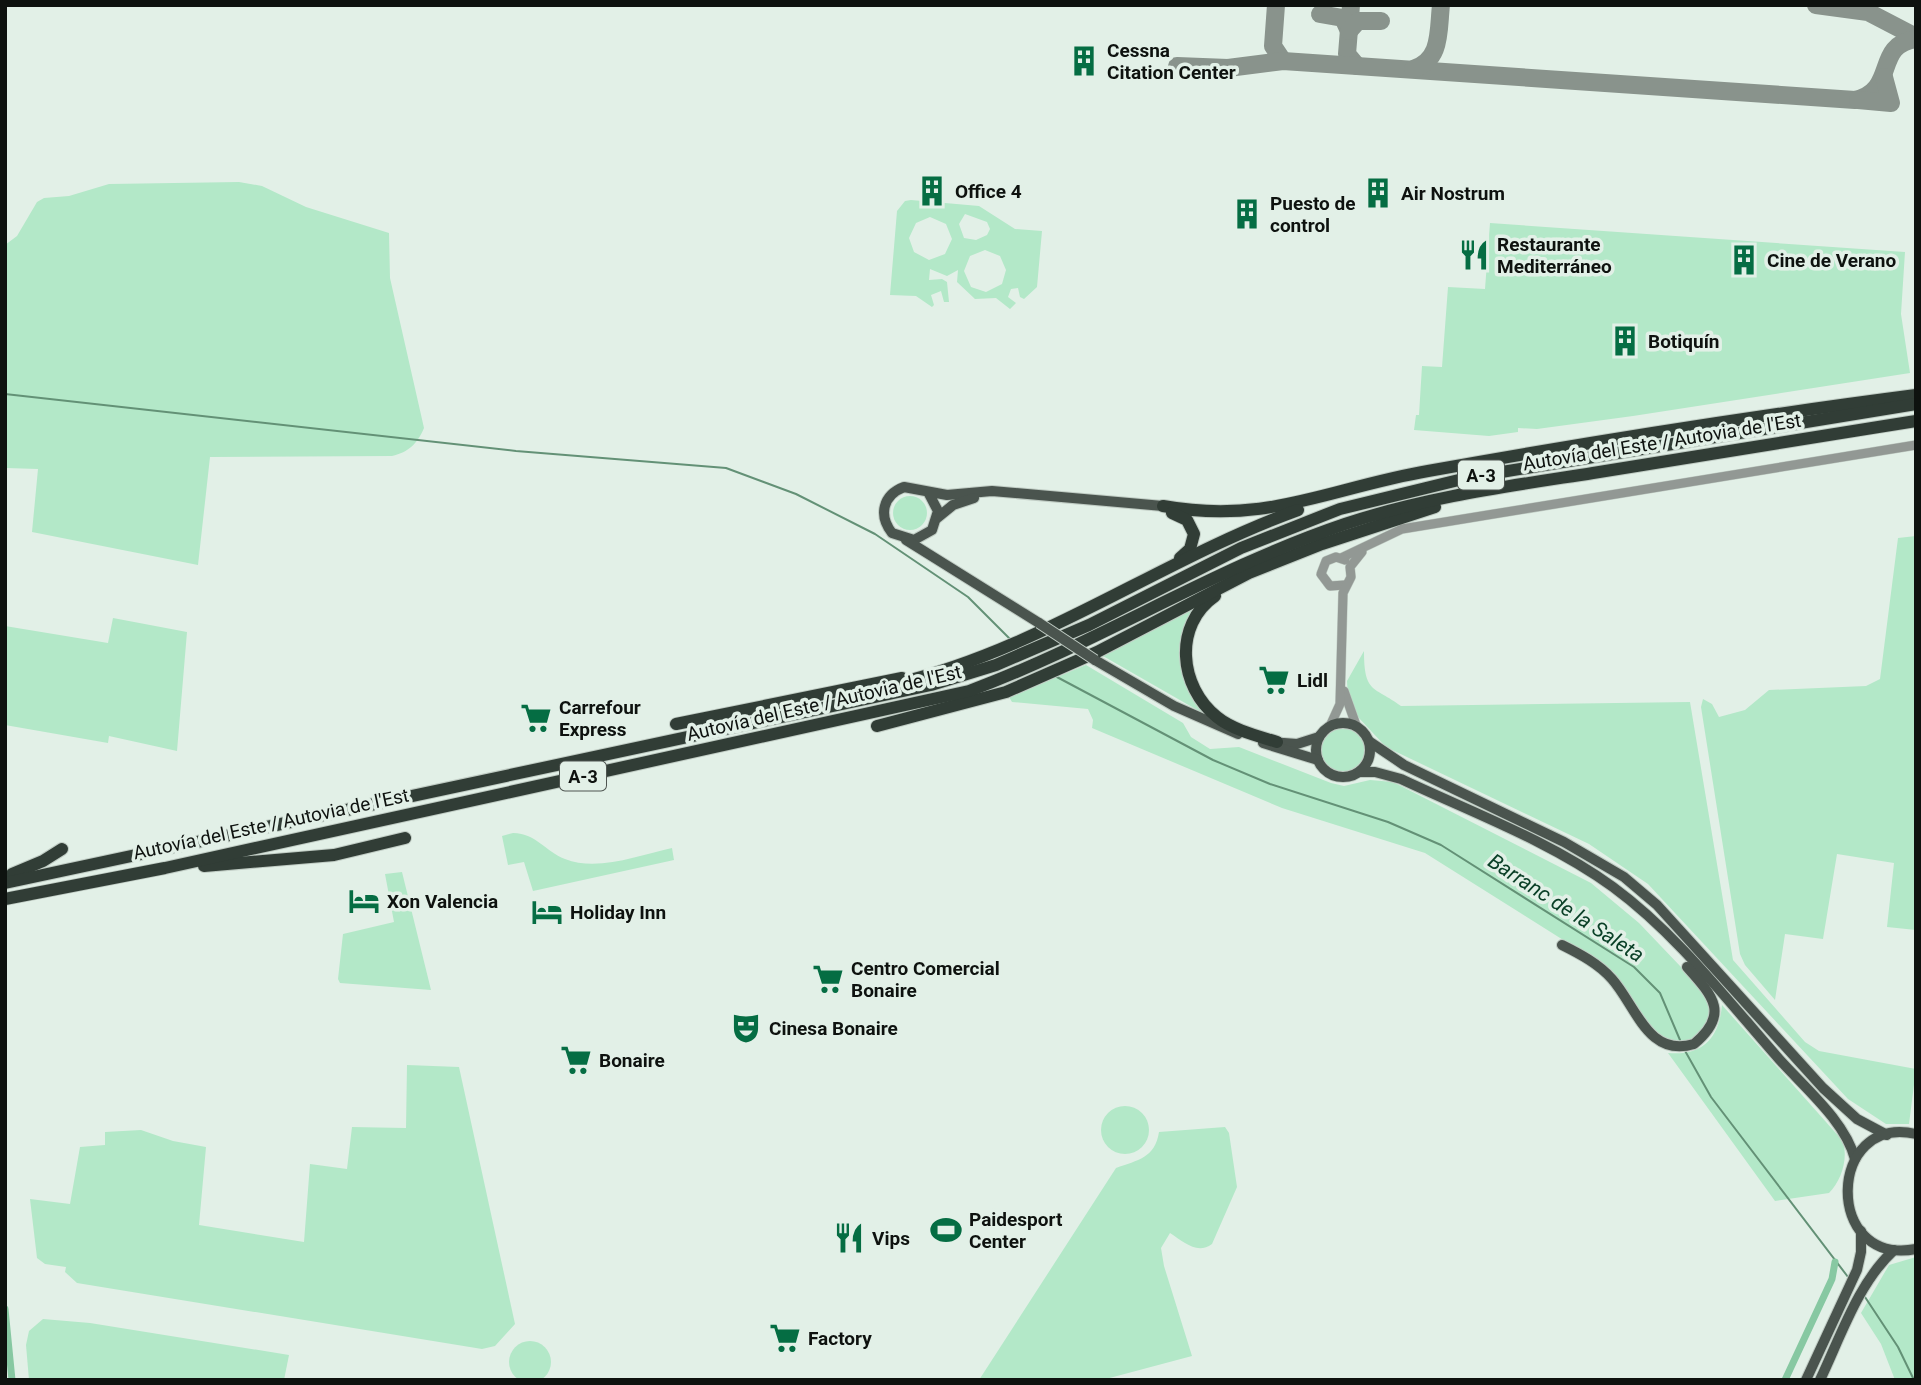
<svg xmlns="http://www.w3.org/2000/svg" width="1921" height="1385" font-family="Roboto,sans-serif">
  <rect width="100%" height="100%" fill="#e2f0e7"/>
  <g fill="#b3e8c8" fill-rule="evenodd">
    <path d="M 239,182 L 262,186 L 306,207 L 389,233 L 390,278 L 424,428 C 417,444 409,452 392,456 L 210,457 L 198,565 L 32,532 L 38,469 L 6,468 L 5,465 L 5,245 L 17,236 L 37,202 L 44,198 L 69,196 L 109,184 Z"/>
    <path d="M 911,200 L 979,206 L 1015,229 L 1042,231 L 1037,287 L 1024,299 L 1020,297 L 1018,288 L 1011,289 L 1008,297 L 1016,303 L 1010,309 L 996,298 L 975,299 L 957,282 L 958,270 L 947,276 L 930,269 L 929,280 L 942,279 L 947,282 L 949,302 L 944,302 L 941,291 L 931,295 L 934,305 L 932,307 L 916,296 L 890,295 L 897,211 L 905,201 ZM 965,214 L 987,222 L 990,229 L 987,235 L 976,240 L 964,238 L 959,224 ZM 930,217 L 946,224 L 952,239 L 945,254 L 929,260 L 914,252 L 909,238 L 916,223 ZM 985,250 L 1000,256 L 1006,270 L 1002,284 L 986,292 L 971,287 L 964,271 L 970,256 Z"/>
    <polygon points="1490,223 1905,252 1901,314 1910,373 1633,416 1537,429 1518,428 1518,432 1489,436 1414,430 1416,415 1419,415 1422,366 1442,367 1448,287 1485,289"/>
    <circle cx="910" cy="513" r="17"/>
    <polygon points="1916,536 1916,930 1887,927 1894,863 1837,854 1823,939 1785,934 1775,1000 1745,965 1740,954 1701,707 1703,699 1712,704 1719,717 1745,710 1769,690 1866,686 1880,679 1898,538"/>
    <polygon points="1198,604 1182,645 1206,715 1103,656"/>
    <polygon points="113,618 187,632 177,751 109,736 108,743 5,725 5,626 108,643"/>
    <path d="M 1364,651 C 1364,694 1374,686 1401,706 L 1690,702 L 1733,960 L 1805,1042 L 1819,1051 L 1916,1069 L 1909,1124 L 1886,1124 L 1848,1099 L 1648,884 L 1589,844 L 1386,747 L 1358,717 L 1348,698 L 1347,681 Z"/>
    <polygon points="1086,665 1183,723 1191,737 1210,749 1239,747 1331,783 1344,786 1370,780 1393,782 1591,883 1639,923 1702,989 1711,1006 1708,1024 1689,1041 1668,1042 1652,1029 1606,967 1425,853 1282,808 1092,728 1093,720 1088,709 1012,702 1009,697"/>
    <circle cx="1343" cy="750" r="23"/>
    <path d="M 513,833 C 537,834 545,851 565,859 C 598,872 639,855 672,848 L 674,860 L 533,891 L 524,862 L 508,865 L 502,836 Z"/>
    <polygon points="402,872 431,990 340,983 338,979 343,934 394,922 385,874"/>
    <path d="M 1722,1005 L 1842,1140 C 1849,1156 1842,1180 1829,1193 L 1775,1201 L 1668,1053 C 1702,1056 1719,1039 1722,1005 Z"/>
    <polygon points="407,1065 459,1067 515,1324 495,1346 482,1349 77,1283 65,1272 66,1267 45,1264 37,1258 30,1199 70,1204 80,1147 105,1145 105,1132 141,1130 173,1141 206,1147 199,1225 304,1242 310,1164 347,1169 352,1127 406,1128"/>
    <circle cx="1125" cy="1130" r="24"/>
    <path d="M 1225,1127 L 1229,1133 L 1237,1187 L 1212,1244 C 1197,1255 1184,1242 1170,1233 L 1161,1248 L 1164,1266 L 1192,1356 L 1102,1380 L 979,1380 L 1116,1168 C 1138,1160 1155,1158 1159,1132 Z"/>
    <polygon points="1916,1257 1916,1380 1895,1380 1881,1344 1861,1313 1889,1265"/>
    <polygon points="43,1319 90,1323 289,1355 284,1380 29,1380 26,1345 29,1331"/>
    <circle cx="530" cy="1362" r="21"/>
  </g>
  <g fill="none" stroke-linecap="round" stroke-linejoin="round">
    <g stroke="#639176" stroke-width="2">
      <polyline points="5,394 516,451 726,468 796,494 875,534 968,597 1010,639"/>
      <polyline points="1055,676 1213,760 1270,784 1388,822 1441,845 1634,967 1660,993 1680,1040"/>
      <polyline points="1684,1049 1711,1097 1848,1277"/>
      <polyline points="1865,1297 1898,1347 1914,1380"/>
    </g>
    <g stroke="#87c8a2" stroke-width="7">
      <polyline points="5,1309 12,1380"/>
      <polyline points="1785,1380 1832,1279 1835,1262"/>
    </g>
    <g stroke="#89938c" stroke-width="18">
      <polyline points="1276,5 1273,46 1283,61"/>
      <polyline points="1351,5 1347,54 1357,66"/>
      <polyline points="1816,5 1868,12 1916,37"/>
      <polyline points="1320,14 1343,18 1349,31"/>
      <polyline points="1349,31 1358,21 1381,21"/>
      <path d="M 1177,66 L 1228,68 L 1283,61 L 1855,100 C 1898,90 1873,45 1916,39"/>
      <path d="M 1413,69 C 1442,60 1438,31 1441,5"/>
      <polyline points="1858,100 1891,103 1884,77"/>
    </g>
    <g stroke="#c0ccc4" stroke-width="10">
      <g id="minor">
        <polyline points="1341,558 1402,529 1916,445"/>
        <polyline points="1345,585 1330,586 1321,574 1326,561 1336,557 1345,560"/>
        <polyline points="1344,691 1356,725"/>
        <polyline points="1330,726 1340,704 1343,593 1351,577 1350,567 1362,552"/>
      </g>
    </g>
    <g stroke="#c0ccc4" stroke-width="12">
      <g id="major">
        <path d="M 928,492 L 938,511 L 932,530 L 914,540 L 892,533 C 878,515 883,495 904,487 L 947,495 L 992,491 L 1163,506"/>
        <polyline points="937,518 953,505 974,498"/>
        <polyline points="906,540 1039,623"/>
        <polyline points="1095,660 1174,706 1238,734"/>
        <circle cx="1343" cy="750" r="27"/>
        <polyline points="1270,742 1297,744 1319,737"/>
        <polyline points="1370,742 1404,765 1564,842 1624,877 1657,905 1823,1088 1857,1119 1887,1135"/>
        <polyline points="1263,743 1318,760"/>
        <path d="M 1360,772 L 1375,772 L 1401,779 C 1471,812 1550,841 1613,887 C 1677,934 1727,1000 1779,1059 C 1805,1088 1845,1121 1855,1159"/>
        <path d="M 1562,945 C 1580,954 1599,964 1612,979 C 1636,1006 1648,1058 1694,1044 C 1730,1014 1713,996 1687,967"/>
        <path d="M 1916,1134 C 1827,1113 1823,1267 1916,1249"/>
        <polyline points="1806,1380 1857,1270 1861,1252 1861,1231"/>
        <path d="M 1820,1380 C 1841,1336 1858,1283 1894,1250"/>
      </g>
    </g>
    <g stroke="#c0ccc4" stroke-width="14">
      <g id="highway">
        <path d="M 1163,506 C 1268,525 1329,488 1428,471 C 1590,442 1753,416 1916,395"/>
        <polyline points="1172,513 1187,520 1194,534 1190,549 1180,558"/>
        <path d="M 1215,596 C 1173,625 1179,687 1217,717 C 1233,730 1258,736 1277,742"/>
        <path d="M 895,684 C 1040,650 1160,560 1298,510"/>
        <polyline points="676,724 902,678"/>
        <polyline points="877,726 1006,692 1097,652 1249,573 1322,544 1435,507"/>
        <polyline points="204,866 334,855 405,838"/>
        <polyline points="12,874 43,861 62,849"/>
        <polyline points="5,883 931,685 996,665 1089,625 1241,548 1340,509 1471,477 1916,404"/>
        <path d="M 5,899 L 165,868 L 969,691 C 1098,643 1214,568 1345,524 C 1425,497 1510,486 1593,473 C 1700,456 1808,438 1916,421"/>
      </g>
    </g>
    <use href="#minor" stroke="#929894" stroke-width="9"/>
    <use href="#major" stroke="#4a544e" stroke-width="10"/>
    <use href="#highway" stroke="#313d36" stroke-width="12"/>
    <g stroke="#c0ccc4" stroke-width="12" stroke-linecap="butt">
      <polyline id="major-bridge" points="1039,623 1095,660"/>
    </g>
    <use href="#major-bridge" stroke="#4a544e" stroke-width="10"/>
  </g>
  <defs>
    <g id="building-bare" transform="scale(2.415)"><path d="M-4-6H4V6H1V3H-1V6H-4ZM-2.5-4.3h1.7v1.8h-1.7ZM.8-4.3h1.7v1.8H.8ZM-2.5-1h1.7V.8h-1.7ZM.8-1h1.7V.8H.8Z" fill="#056d43" stroke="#e2f0e7" stroke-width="2.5" paint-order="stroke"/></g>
    <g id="restaurant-bare" transform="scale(2.415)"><path d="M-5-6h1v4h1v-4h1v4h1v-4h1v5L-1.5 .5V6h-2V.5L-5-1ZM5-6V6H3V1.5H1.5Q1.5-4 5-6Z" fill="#056d43" stroke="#e2f0e7" stroke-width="2.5" paint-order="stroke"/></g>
    <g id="supermarket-bare" transform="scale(2.415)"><path d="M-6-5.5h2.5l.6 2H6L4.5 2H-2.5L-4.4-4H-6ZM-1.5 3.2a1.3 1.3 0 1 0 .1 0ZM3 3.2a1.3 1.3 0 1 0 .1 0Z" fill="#056d43" stroke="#e2f0e7" stroke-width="2.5" paint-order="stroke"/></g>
    <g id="hotel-bare" transform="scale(2.415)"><path d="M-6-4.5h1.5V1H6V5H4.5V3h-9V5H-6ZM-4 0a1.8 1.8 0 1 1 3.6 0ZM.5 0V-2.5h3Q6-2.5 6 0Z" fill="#056d43" stroke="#e2f0e7" stroke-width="2.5" paint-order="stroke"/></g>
    <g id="theatre-bare" transform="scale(2.415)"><path d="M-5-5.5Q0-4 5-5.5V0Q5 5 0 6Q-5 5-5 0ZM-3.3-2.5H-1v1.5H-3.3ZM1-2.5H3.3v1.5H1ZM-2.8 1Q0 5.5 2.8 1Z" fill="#056d43" stroke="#e2f0e7" stroke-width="2.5" paint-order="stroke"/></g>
    <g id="stadium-bare" transform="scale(2.415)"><path d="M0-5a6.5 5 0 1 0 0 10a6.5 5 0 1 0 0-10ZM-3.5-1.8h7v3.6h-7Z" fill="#056d43" stroke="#e2f0e7" stroke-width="2.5" paint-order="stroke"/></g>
  </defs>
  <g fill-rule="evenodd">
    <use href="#building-bare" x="1084" y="61"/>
    <use href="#building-bare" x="932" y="191"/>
    <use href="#building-bare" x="1378" y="193"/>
    <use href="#building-bare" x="1247" y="214"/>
    <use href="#restaurant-bare" x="1474" y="255"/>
    <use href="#building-bare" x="1744" y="260"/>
    <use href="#building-bare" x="1625" y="341"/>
    <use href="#supermarket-bare" x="1274" y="680"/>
    <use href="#supermarket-bare" x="536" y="718"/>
    <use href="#hotel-bare" x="364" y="901"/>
    <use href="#hotel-bare" x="547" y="912"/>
    <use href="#supermarket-bare" x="828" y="979"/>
    <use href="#theatre-bare" x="746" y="1028"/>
    <use href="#supermarket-bare" x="576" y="1060"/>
    <use href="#stadium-bare" x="946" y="1230"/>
    <use href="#restaurant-bare" x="849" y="1238"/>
    <use href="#supermarket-bare" x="785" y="1338"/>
  </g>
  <g text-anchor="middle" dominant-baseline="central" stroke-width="7" stroke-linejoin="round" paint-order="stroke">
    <g fill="#e2f0e7" stroke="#4e5550" stroke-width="2">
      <rect x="1458" y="460.5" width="46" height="29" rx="5"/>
      <rect x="560" y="761.5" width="46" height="29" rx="5"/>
    </g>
    <g font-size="18" font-weight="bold" fill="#0e120f">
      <text x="1481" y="475">A-3</text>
      <text x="583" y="776">A-3</text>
    </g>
    <g font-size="19" font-weight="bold" fill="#0e120f" stroke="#e2f0e7" text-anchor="start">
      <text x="1107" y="50">Cessna<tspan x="1107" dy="22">Citation Center</tspan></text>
      <text x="955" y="191">Office 4</text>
      <text x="1401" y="193">Air Nostrum</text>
      <text x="1270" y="203">Puesto de<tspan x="1270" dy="22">control</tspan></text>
      <text x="1497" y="244">Restaurante<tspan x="1497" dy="22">Mediterráneo</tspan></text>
      <text x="1767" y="260">Cine de Verano</text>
      <text x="1648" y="341">Botiquín</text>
      <text x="1297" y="680">Lidl</text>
      <text x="559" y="707">Carrefour<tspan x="559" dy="22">Express</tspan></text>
      <text x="387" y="901">Xon Valencia</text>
      <text x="570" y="912">Holiday Inn</text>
      <text x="851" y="968">Centro Comercial<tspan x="851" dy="22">Bonaire</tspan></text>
      <text x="769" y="1028">Cinesa Bonaire</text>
      <text x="599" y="1060">Bonaire</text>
      <text x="969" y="1219">Paidesport<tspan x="969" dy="22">Center</tspan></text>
      <text x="872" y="1238">Vips</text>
      <text x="808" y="1338">Factory</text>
    </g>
    <g font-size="19" fill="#0e120f" stroke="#e2f0e7">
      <text transform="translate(1662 442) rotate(-9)">Autovía del Este / Autovia de l'Est</text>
      <text transform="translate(824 703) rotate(-13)">Autovía del Este / Autovia de l'Est</text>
      <text transform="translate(271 824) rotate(-12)">Autovía del Este / Autovia de l'Est</text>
    </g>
    <g font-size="21" font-style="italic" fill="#0a4027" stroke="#e2f0e7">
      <text transform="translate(1566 908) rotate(33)">Barranc de la Saleta</text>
    </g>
  </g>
  <rect width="1921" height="1385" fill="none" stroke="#0e120f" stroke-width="14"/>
</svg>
